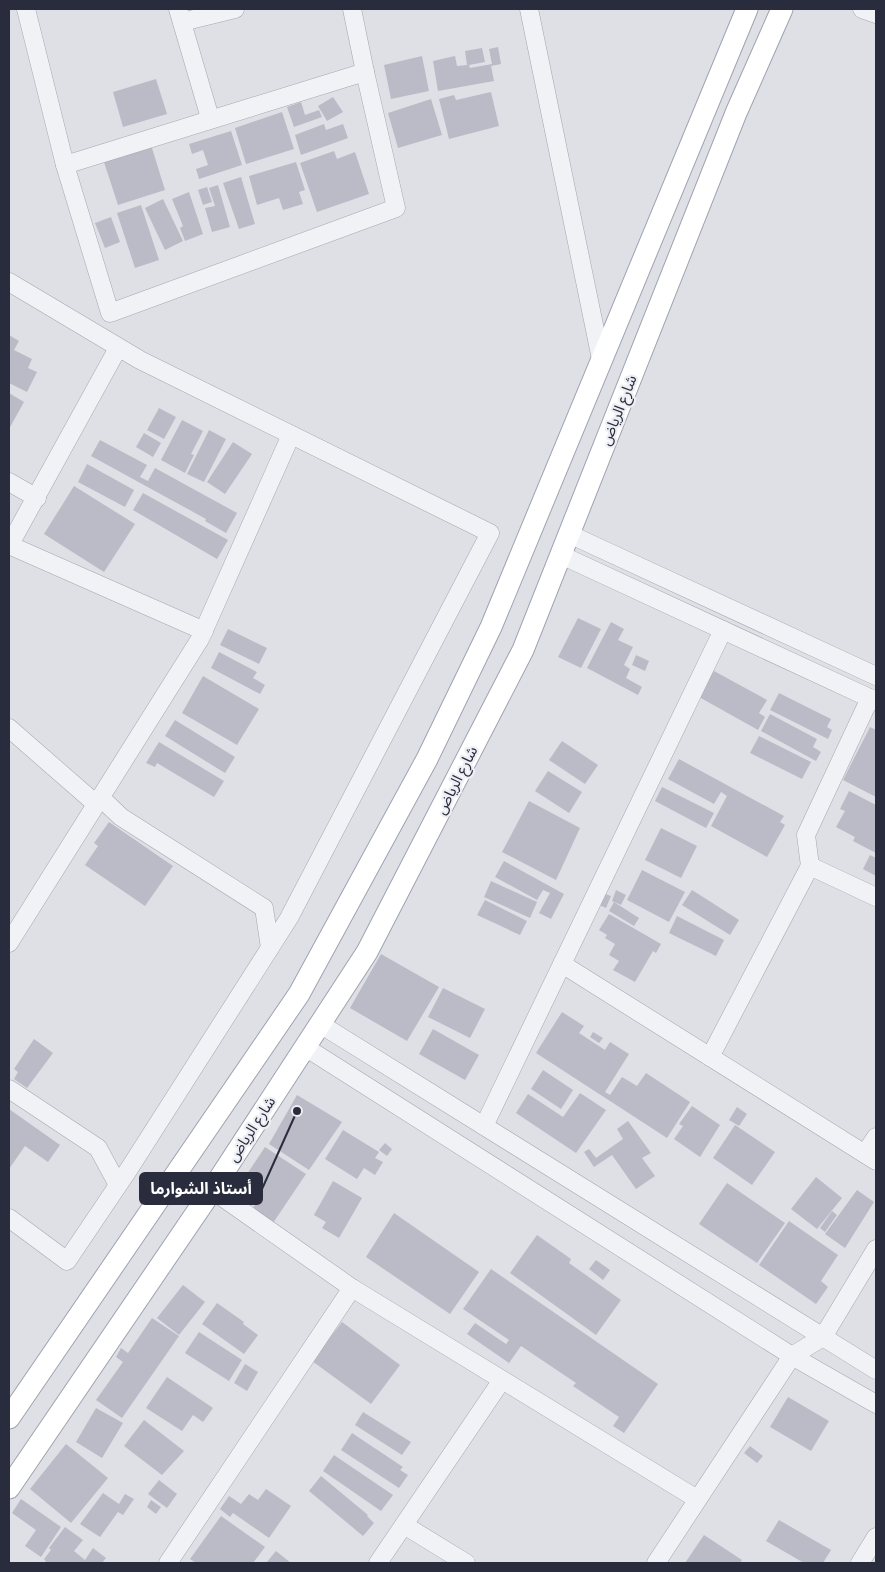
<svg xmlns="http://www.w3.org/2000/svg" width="885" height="1572" font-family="'IBM Plex Sans','Noto Sans Arabic',sans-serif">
  <rect width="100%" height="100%" fill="#dfe0e6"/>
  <g fill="#babbc6">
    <polygon points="498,47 501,64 491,66 494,81 438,91 433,61 455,56 457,66 467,65 465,51 482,48 485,62 469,65 470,68 492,64 489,49"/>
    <polygon points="422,56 429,91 391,99 384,65"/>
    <polygon points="156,79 167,114 123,127 113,92"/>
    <polygon points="491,92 499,126 449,139 439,99 454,95 456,100"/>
    <polygon points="333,97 343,112 327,121 318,106"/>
    <polygon points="431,99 442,135 398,148 388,113"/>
    <polygon points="301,102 305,115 319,110 322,117 294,127 287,107"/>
    <polygon points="282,112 294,149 246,164 235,128"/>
    <polygon points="324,124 326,130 343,124 348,138 301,155 295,135"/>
    <polygon points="231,131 242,165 199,179 196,169 208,165 203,150 192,154 189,144"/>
    <polygon points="151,145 165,190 118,205 103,159"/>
    <polygon points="334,151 337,159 355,152 369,194 317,212 300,163"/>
    <polygon points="296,162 305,190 299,192 303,204 283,210 279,198 257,205 249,176"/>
    <polygon points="241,177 255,224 239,229 223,183"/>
    <polygon points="218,185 230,227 212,232 205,208 215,206 209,188"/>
    <polygon points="207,187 212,202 203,205 198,190"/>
    <polygon points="189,192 203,234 185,241 180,228 183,226 172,199"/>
    <polygon points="163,199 183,241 165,250 145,208"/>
    <polygon points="141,205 159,260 135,268 117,213"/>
    <polygon points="111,217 120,242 105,248 95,223"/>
    <polygon points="9,335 19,341 14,350 32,359 28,368 37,372 27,392 9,383"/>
    <polygon points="9,393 24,402 9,429"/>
    <polygon points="159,408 176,417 164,439 147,430"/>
    <polygon points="182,420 203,431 191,454 194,455 185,473 161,460"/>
    <polygon points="209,430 226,439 204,482 187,474"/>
    <polygon points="144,433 161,443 153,457 136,447"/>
    <polygon points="100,440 147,465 140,477 148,481 155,468 237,513 226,533 205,521 206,519 91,456"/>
    <polygon points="233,442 252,454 225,494 207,482"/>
    <polygon points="87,464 134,490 125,507 78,482"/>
    <polygon points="74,486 135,524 104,572 44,534"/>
    <polygon points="143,493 228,540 217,559 133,510"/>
    <polygon points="578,618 601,629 581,668 558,657"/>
    <polygon points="611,622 624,629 618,640 633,647 624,665 630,669 626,678 642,687 638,695 587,668"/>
    <polygon points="228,629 267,648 259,664 220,645"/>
    <polygon points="219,652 257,672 253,678 265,685 260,694 211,668"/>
    <polygon points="636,655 649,661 645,671 632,665"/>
    <polygon points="714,671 767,700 759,713 765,717 758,730 699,697"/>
    <polygon points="203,676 259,709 237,745 182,713"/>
    <polygon points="779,693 831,719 827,727 832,730 828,739 770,710"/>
    <polygon points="770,714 817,739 813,747 821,752 816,761 761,731"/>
    <polygon points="175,720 235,757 225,773 165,736"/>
    <polygon points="870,727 876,730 876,797 843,780"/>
    <polygon points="759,736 811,762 802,779 750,753"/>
    <polygon points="562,741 598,765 585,784 549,760"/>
    <polygon points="159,742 224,781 214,797 157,763 155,767 146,763"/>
    <polygon points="679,759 784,816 780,822 785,825 767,857 711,826 727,796 721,792 714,804 668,779"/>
    <polygon points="548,771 582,792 569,813 535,791"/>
    <polygon points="662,787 714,813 706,828 655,801"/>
    <polygon points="849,791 876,805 876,853 853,841 855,837 836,827 845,811 840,809"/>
    <polygon points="529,801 580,828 556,880 502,852"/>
    <polygon points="109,822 173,866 145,906 85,865 98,846 94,843"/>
    <polygon points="661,828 697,846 681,878 645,860"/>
    <polygon points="870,855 876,858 876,876 863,869"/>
    <polygon points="504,861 564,894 551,919 539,913 550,893 543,890 537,900 495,877"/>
    <polygon points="642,870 685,892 669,922 627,900"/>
    <polygon points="491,881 537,902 530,918 484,897"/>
    <polygon points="616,890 626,895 621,905 612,901"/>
    <polygon points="692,890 739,920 730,935 682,905"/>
    <polygon points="602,893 611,896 606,908 597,904"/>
    <polygon points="485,900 527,921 520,935 477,915"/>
    <polygon points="614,902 639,918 634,926 609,911"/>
    <polygon points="609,914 661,944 656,953 653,951 635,982 613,970 619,961 609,955 615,944 605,938 607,935 599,930"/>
    <polygon points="677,916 724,940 716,956 669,933"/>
    <polygon points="381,954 439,987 407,1041 350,1008"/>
    <polygon points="443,988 485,1009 470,1038 428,1017"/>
    <polygon points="562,1012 584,1026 579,1033 605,1050 610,1042 629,1054 605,1092 610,1095 622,1077 637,1086 646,1073 690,1102 667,1138 536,1053"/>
    <polygon points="433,1029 479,1055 465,1080 419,1054"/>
    <polygon points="593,1032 603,1038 599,1043 590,1037"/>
    <polygon points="34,1039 53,1053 27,1088 14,1079 18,1072 14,1069"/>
    <polygon points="543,1070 573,1090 561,1109 531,1089"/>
    <polygon points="580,1093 606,1110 576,1153 516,1113 528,1094 563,1117"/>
    <polygon points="297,1095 342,1122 309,1170 269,1144"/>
    <polygon points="692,1106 720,1125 700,1157 674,1139 683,1126 679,1124"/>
    <polygon points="737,1107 747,1114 739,1126 729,1120"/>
    <polygon points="9,1109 60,1145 48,1162 25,1146 9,1169"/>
    <polygon points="628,1121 651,1153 642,1158 655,1176 636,1189 612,1155 594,1167 584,1152 589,1149 596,1158 623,1139 617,1129"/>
    <polygon points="735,1125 775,1152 752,1185 713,1158"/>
    <polygon points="343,1130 379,1152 375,1158 383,1162 375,1175 364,1168 357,1179 325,1159"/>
    <polygon points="385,1143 392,1149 387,1156 379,1150"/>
    <polygon points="265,1147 306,1174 273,1223 252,1209 255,1205 235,1192"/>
    <polygon points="816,1177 842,1198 817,1229 791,1209"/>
    <polygon points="333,1181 362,1198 339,1238 322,1228 326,1222 314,1215"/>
    <polygon points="727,1183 785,1223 757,1263 699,1224"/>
    <polygon points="857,1190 874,1202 845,1248 825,1234"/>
    <polygon points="832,1211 837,1215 825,1232 820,1228"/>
    <polygon points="394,1213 479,1272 450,1314 366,1257"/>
    <polygon points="789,1221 838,1255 821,1281 828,1287 816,1304 759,1265"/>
    <polygon points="537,1235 571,1259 569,1263 621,1300 596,1335 510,1273"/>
    <polygon points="596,1260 610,1270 603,1280 589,1269"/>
    <polygon points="491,1269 658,1384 624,1433 613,1426 619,1417 573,1386 576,1383 521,1346 509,1363 467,1334 475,1323 506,1344 509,1340 463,1309"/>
    <polygon points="183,1285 205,1302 179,1335 157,1318"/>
    <polygon points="217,1303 244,1322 243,1324 258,1335 244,1354 202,1324"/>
    <polygon points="152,1318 179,1336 122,1418 96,1400 123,1362 116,1357 121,1348 128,1353"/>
    <polygon points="342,1322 400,1365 371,1404 312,1361"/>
    <polygon points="199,1332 242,1360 229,1381 185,1353"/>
    <polygon points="245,1364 258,1372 247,1391 234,1383"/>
    <polygon points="167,1377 213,1408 203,1422 193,1415 182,1431 146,1408"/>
    <polygon points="788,1397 829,1421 811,1451 770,1427"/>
    <polygon points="96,1408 123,1423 102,1458 76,1442"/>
    <polygon points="363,1412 411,1442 402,1455 355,1425"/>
    <polygon points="144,1420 184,1451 162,1475 124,1446"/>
    <polygon points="352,1433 403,1467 400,1470 408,1475 399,1488 341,1450"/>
    <polygon points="66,1444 108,1478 71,1523 30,1489"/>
    <polygon points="750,1446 763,1456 757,1463 744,1453"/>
    <polygon points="334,1455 393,1495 381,1511 323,1471"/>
    <polygon points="321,1476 368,1515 367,1516 374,1523 363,1536 309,1491"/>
    <polygon points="159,1480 177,1494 167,1508 148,1494"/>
    <polygon points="266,1489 291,1506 269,1538 233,1513 230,1517 220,1509 229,1496 241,1504 249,1494 258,1500"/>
    <polygon points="103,1493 119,1504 125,1494 134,1499 123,1515 118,1512 100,1537 80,1524"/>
    <polygon points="21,1499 61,1527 41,1557 25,1546 36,1530 12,1513"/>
    <polygon points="151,1500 161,1507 156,1514 147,1507"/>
    <polygon points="221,1516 265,1547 253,1563 196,1563 190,1559"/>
    <polygon points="779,1520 831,1550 823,1563 804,1563 766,1541"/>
    <polygon points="65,1527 83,1540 74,1551 85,1560 93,1548 106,1558 102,1563 47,1563 44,1559 51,1550 49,1548"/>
    <polygon points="704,1535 742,1560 740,1563 685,1563"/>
    <polygon points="276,1551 291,1563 266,1563"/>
  </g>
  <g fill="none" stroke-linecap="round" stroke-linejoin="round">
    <g stroke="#a5a6b0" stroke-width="19">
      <g id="minor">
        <polyline points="26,9 65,165 365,72 352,9"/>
        <polyline points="178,9 210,118"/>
        <polyline points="529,9 601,359"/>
        <polyline points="862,9 876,14"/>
        <polyline points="182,22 235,9"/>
        <polyline points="65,165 110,313 396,208 365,72"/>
        <polyline points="9,282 140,360 490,533 289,918 129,1169 67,1261 9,1218"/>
        <polyline points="9,482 37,498"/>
        <polyline points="569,534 876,676"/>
        <polyline points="9,545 204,631"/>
        <polyline points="9,546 118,348"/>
        <polyline points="561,555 876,701"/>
        <polyline points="9,728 96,804"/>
        <polyline points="100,797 121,817 264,908 270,948"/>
        <polyline points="810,866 806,835 870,698"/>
        <polyline points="9,943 200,639 291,435"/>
        <polyline points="562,964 876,1161"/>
        <polyline points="320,1024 876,1370"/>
        <polyline points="305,1047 792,1356 876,1404"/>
        <polyline points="710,1057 810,866 876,897"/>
        <polyline points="9,1089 98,1148 118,1185"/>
        <polyline points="484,1126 723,630"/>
        <polyline points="865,1154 876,1137"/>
        <polyline points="212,1190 352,1288 697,1499"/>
        <polyline points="404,1525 466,1563"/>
        <polyline points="168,1563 352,1288"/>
        <polyline points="378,1563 502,1380"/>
        <polyline points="656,1563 792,1356 823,1337 876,1249"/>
        <polyline points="860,1563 876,1537"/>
      </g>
    </g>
    <g stroke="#9fa2b1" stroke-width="23">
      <g id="major">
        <polyline points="9,1418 299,994 427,759 491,627 747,9"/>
        <polyline points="9,1488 212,1190 367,952 523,650 736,113 782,9"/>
      </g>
    </g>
    <use href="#minor" stroke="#f1f2f5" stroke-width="18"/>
    <use href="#major" stroke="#fff" stroke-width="21"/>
  </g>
  <g text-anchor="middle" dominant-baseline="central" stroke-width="4.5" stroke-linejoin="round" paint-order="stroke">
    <g font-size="15" fill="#292c3c" stroke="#eeeff4">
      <text transform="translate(618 410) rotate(-68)">شارع الرياض</text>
      <text transform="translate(456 780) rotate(-63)">شارع الرياض</text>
      <text transform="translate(251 1129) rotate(-57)">شارع الرياض</text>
    </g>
  </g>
  <path fill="none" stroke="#292c3c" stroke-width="2" d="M297 1111L262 1189"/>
  <circle fill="#292c3c" stroke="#eeeff4" stroke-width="2" cx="297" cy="1111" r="5"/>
  <rect fill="#292c3c" stroke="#292c3c" stroke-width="2" x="140" y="1173" width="122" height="31" rx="5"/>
  <g font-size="16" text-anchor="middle" font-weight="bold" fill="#fff">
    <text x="201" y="1194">أستاذ الشوارما</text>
  </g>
  <rect width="885" height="1572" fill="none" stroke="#292c3c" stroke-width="20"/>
</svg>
